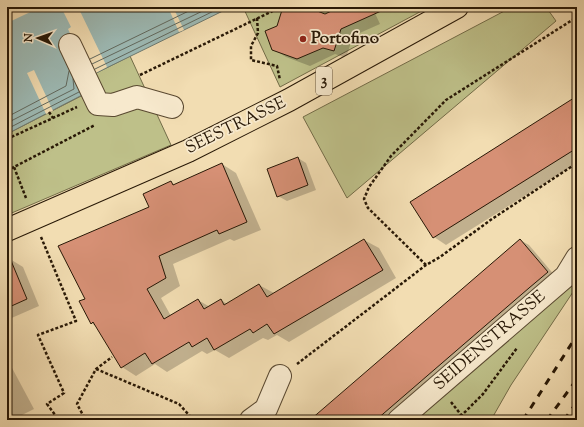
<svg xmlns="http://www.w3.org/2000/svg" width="584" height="427" font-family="'Sorts Mill Goudy',serif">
  <rect width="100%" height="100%" fill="#f2ddb2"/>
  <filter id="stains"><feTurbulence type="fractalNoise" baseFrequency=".005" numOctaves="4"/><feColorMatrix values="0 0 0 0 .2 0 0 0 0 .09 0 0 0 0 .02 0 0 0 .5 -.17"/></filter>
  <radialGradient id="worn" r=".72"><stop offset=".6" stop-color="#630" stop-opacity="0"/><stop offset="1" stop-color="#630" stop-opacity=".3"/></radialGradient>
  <g fill="#bec089" stroke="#736c48">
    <polygon points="243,7 429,7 280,87"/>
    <polygon points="512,7 546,7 556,21 347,198 303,117"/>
    <polygon points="130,56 171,145 7,215 7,134 87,93 82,80"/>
    <polygon points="577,279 577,286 511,385 491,420 408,420"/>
  </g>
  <polygon fill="#9dbab5" stroke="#6e796f" points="7,7 231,7 90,76 86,93 7,134"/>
  <g fill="#f2ddb2">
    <polygon points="13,7 41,7 7,23 7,10"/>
    <polygon points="61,7 78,7 107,67 90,76 68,29 71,27"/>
    <polygon points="168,7 173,7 184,30 179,32"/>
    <polygon points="34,70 53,111 46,114 27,73"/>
  </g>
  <g fill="#0003">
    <polygon points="291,7 305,7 325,15 342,7 372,7 380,24 353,36 346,58 335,54 310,66 286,57 273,49 277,27"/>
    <polygon points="577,98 577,163 446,245 434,237"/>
    <polygon points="298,158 306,163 316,190 287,201 278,196"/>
    <polygon points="222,164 236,173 261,230 234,241 230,239 173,264 180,286 161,298 171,316 198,300 210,307 221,300 227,304 259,285 274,293 364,240 379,248 396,278 289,342 277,335 268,340 263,338 229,358 215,350 207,354 202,351 167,372 155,364 136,376 122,367 97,327 91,323 86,300 150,208 171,182 175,185"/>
    <polygon points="520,240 529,245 556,277 390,420 311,420"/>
    <polygon points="10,259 23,267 39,306 7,320 7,261"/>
    <polygon points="7,363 11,366 34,409 12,420 7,420"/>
    <polygon points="171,416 178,420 165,420"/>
  </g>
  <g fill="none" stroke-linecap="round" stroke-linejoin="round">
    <g stroke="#62695e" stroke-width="1">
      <polyline points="90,59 197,7"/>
      <polyline points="92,64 211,7"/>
      <polyline points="95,69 222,7"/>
      <polyline points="7,117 66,86 69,71"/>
      <polyline points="7,123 74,89 73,79"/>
      <polyline points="7,129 79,92"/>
    </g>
  </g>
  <g fill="#d69075" stroke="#281806">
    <polygon points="289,7 307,7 325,14 340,7 390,7 341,29 334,51 323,48 297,59 272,50 265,31 277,26 282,10"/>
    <polygon points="577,96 577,148 433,238 410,202"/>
    <polygon points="298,157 308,185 277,197 267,169"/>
    <polygon points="222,163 247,222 219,234 217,230 159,256 166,278 147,289 164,319 198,299 204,309 221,299 224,305 259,284 267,297 364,239 383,270 274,334 267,324 253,333 250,329 214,350 207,338 192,347 189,342 152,364 145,353 121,368 93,322 91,324 79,301 85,299 58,246 149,207 143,194 171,181 173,185"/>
    <polygon points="520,239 548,272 529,288 376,420 310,420"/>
    <polygon points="7,251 27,299 7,308"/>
  </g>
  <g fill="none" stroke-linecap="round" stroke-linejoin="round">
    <g stroke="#5a4931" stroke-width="24">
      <g id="minor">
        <polyline points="70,45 98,104 113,105 137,97 172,107"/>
        <polyline points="251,420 266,409 280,376"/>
        <polyline points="399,420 566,276 577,258"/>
      </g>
    </g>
    <g stroke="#281806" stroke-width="24">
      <polyline id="major" points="7,230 188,151 289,100 457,7"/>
    </g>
    <g stroke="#281806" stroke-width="2.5" stroke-dasharray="3 2" stroke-linecap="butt">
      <polyline points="257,18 258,33 251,46 251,60 277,66 280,80"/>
      <polyline points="140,75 281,7"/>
      <polyline points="49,112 53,118"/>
      <polyline points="7,139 77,107"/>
      <polyline points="7,170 14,167"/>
      <polyline points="26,198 14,167 95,125"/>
      <polyline points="41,237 76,321 38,335 64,393 47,404 59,420"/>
      <polyline points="426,265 368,208 364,199 369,187 391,156 446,100 577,17"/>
      <polyline points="297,364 426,265 440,257 492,219 577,163"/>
      <polyline points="96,369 179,404 189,415 191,420"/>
      <polyline points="451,402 462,416"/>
      <polyline points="79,420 84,417 77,404 96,369 112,357"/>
      <polyline points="457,420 483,394 517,348"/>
    </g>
    <use href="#minor" stroke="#f7e9cd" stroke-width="22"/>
    <use href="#major" stroke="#f2ddb2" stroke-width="22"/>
    <g stroke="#281806" stroke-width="3" stroke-dasharray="7 7" stroke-linecap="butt">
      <polyline points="523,420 577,335"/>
      <polyline points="547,420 577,379"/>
      <polyline points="564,420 577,402"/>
    </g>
  </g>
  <circle fill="#8f2418" stroke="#f7e9cd" stroke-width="1.5" cx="303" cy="39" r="4"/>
  <g text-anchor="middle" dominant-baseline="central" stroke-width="3.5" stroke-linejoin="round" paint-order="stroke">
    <rect fill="#f7e9cd" stroke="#665742" stroke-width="1" x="316" y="67" width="16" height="28" rx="3"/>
    <g font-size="16" font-weight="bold" fill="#281806">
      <text x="324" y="81">3</text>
    </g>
    <g font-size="17" font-weight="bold" fill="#281806" stroke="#f7e9cd" text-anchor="start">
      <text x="311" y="39">Portofino</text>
    </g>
    <g font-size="17" fill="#281806" stroke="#f7e9cd">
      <text transform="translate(236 126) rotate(-26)">SEESTRASSE</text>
      <text transform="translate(490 341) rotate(-41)">SEIDENSTRASSE</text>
    </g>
  </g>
  <rect width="584" height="427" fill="none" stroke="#f2ddb2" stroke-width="24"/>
  <rect x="8" y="8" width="568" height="411" fill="none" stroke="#281806" stroke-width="2"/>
  <rect x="12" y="12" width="560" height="403" fill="none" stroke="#281806"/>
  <g transform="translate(38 38) rotate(272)" stroke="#f7e9cd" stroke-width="3" paint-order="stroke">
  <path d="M0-3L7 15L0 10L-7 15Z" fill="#281806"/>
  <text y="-6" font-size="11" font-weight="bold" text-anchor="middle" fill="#281806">N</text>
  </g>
  <rect width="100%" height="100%" filter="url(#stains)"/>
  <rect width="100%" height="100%" fill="url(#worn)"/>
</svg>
